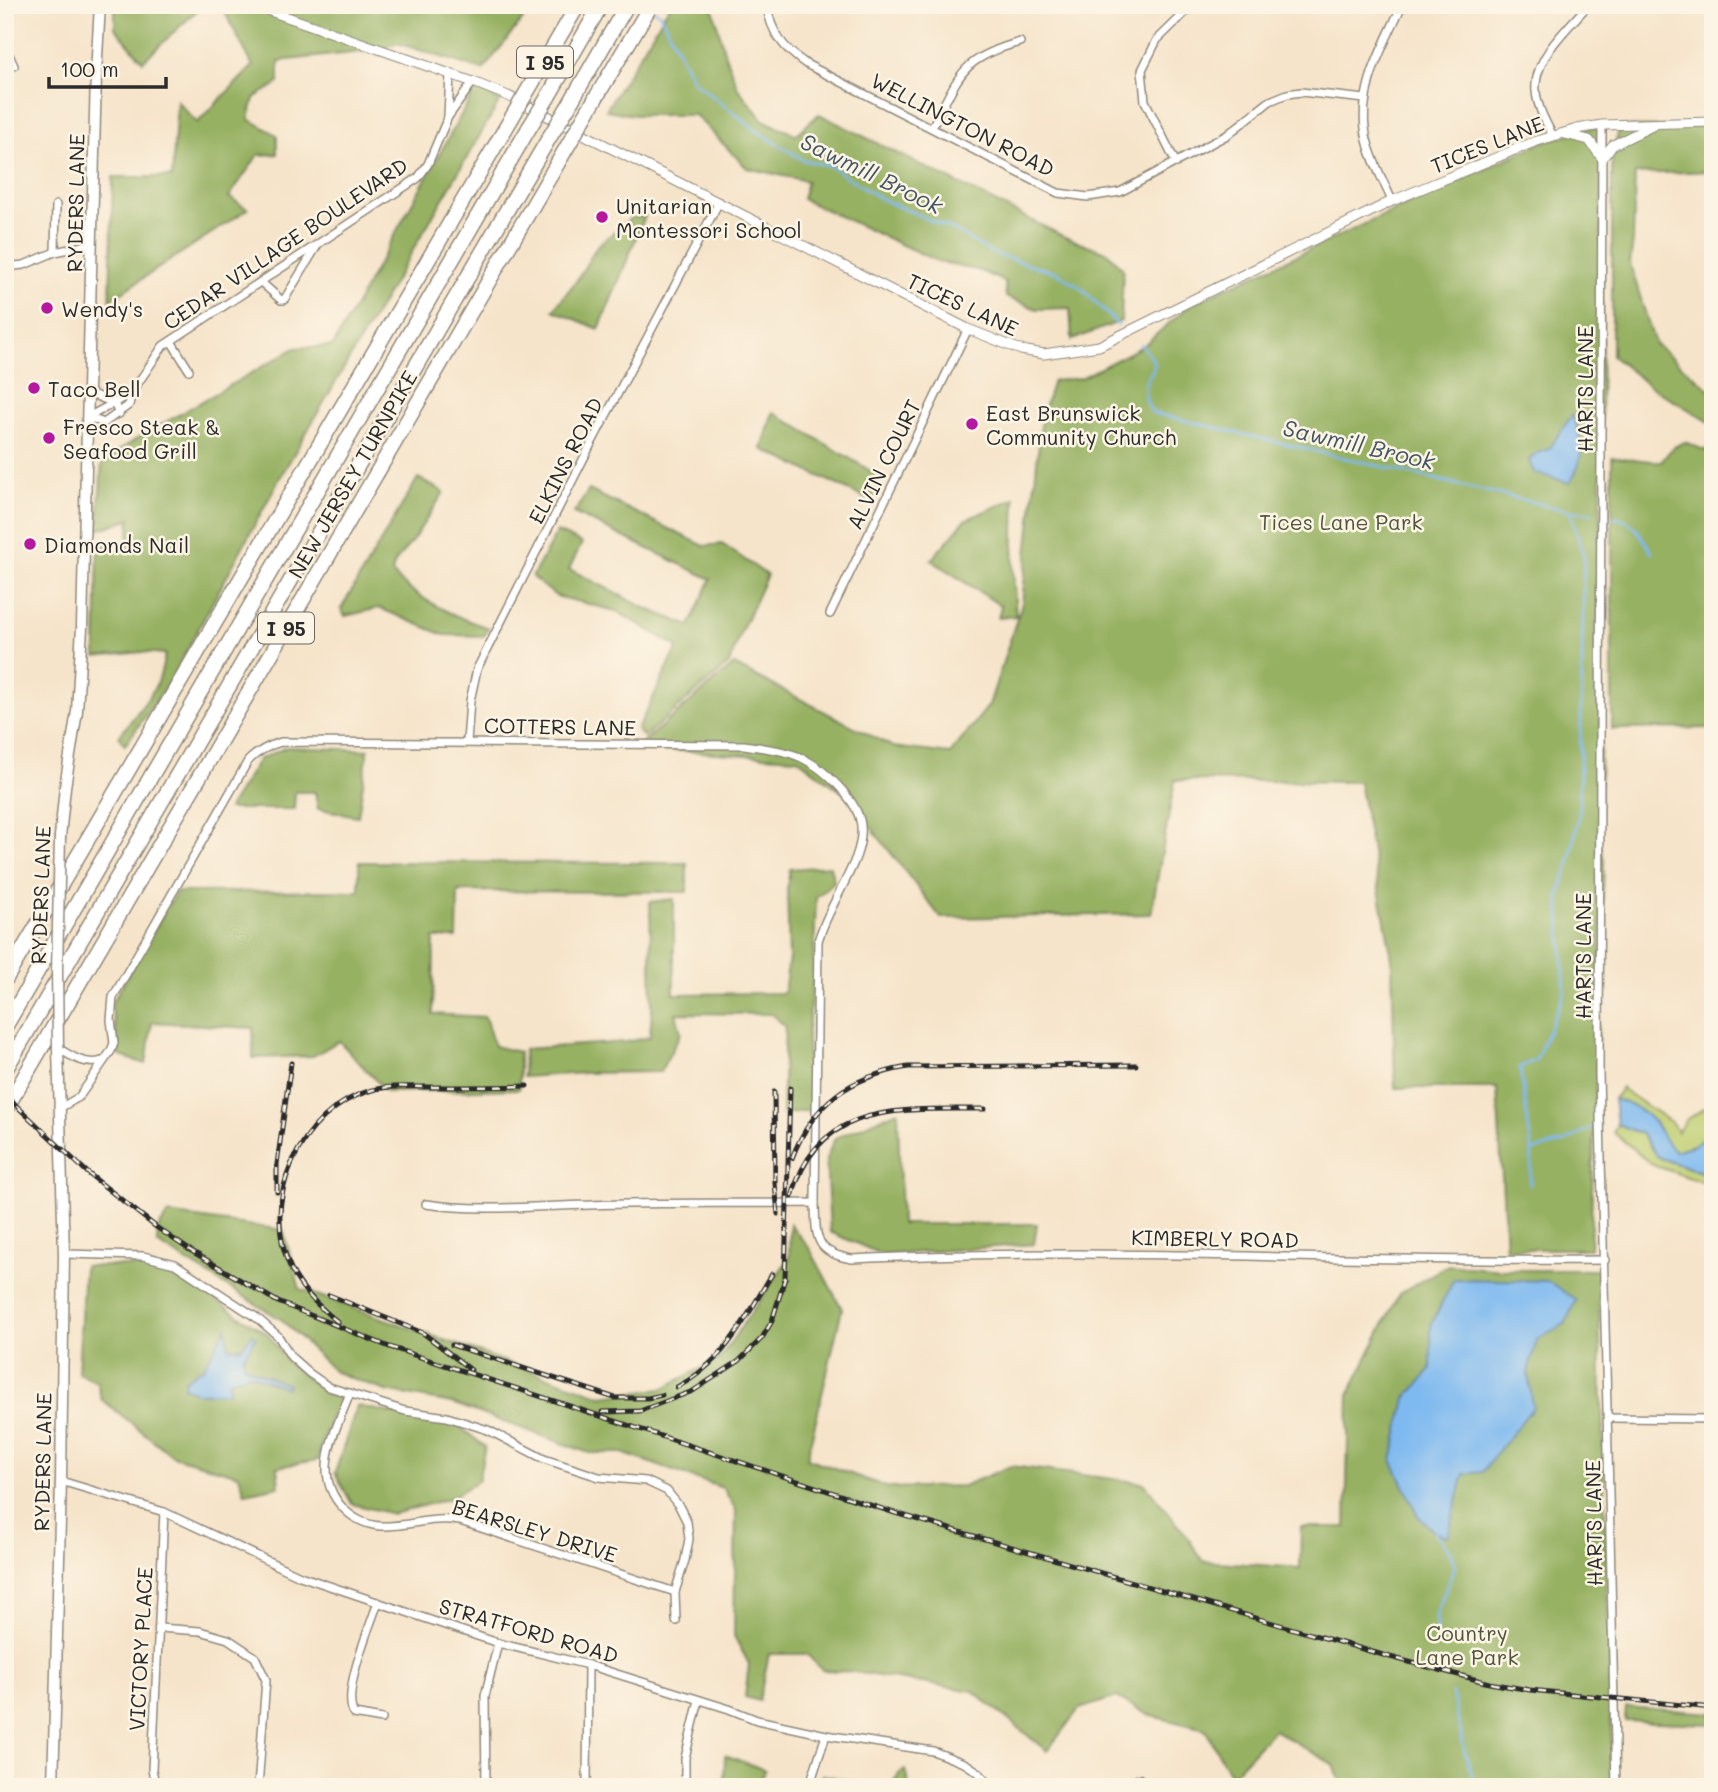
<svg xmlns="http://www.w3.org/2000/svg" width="1718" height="1792" font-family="Mali,sans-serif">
  <rect width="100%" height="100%" fill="#fcf5e5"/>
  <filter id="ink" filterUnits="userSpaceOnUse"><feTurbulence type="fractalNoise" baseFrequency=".0143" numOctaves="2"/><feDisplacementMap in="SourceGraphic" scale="14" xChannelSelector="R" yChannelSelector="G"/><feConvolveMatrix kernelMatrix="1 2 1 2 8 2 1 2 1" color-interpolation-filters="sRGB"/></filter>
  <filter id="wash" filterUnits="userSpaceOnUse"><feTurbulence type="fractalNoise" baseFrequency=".00686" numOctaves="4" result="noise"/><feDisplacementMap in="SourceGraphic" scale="28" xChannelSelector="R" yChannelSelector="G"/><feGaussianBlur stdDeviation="1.57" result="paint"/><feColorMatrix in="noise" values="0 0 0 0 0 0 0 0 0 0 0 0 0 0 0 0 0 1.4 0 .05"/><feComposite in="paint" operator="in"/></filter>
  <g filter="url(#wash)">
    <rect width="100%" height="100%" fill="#f6e4ca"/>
    <g fill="#bece70" stroke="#747c4e" stroke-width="2">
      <polygon points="1621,1088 1672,1123 1677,1132 1687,1119 1713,1103 1713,1132 1694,1145 1675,1151 1664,1141 1655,1123 1625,1103 1614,1099"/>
      <polygon points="1617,1124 1642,1134 1657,1157 1713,1176 1713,1186 1651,1164 1613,1132"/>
    </g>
    <g fill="#96b162" stroke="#606e46" stroke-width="2" fill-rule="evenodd">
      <polygon points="115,5 203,5 143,61 115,28"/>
      <polygon points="221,5 557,5 556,7 530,10 483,70 397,43 379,50 279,61 279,83 254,98 249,119 277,135 277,154 258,155 229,197 248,209 110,300 113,177 172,177 177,101 197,123 253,66"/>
      <polygon points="670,5 707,5 713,8 725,55 738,88 763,120 796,135 819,114 1065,237 1107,252 1123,269 1121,321 1072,340 1070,308 1037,309 1006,297 1005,282 981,271 939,262 802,199 807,181 747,168 695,115 634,115 606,110"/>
      <path d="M 476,88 L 500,101 L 282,474 L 172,678 L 125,745 L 119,737 C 131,718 149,702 158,681 C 162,673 163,663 165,654 L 142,652 L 96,657 L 98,545 L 128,545 L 130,519 L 97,530 L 102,462 L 138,438 L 295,348 L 333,346 Z"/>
      <polygon points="1602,125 1600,843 1604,860 1590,1249 1506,1249 1497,1088 1395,1088 1392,959 1359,782 1175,780 1151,914 941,918 847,796 797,758 636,748 734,665 893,747 950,754 989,705 1022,603 1042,415 1053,381 1081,378 1143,346 1191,304 1543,142"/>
      <polygon points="1713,126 1713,171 1635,174 1633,241 1630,264 1655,344 1713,392 1713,424 1651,387 1612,356 1612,154 1620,127"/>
      <polygon points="645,216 599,329 553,310 577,280 597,246 631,218"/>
      <polygon points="773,412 882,478 871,501 762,449"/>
      <polygon points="1713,437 1713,728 1612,729 1612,457 1661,462 1673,447 1685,442 1706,451"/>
      <path d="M 418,478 L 444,492 L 413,540 L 395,562 L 392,573 C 414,598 457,618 489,628 L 484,636 L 444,635 L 379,608 L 345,616 L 341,609 Z"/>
      <polygon points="589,490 704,546 722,544 767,575 742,629 729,664 644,737 637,730 678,647 616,611 556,596 532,577 557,532 582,543 569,569 645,608 690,626 711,579 574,513"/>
      <polygon points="1015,498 1013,570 1016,616 998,618 1001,606 931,560 965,520"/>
      <polygon points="287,747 368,750 358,816 318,809 315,792 295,792 294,809 228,809 259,759"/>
      <polygon points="359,862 687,863 687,892 458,891 457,938 434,938 433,1014 485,1017 494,1046 519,1052 519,1089 387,1092 339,1041 313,1056 253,1058 253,1028 152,1022 146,1064 120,1056 111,1004 176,892 359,891"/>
      <polygon points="830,866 834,882 816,897 813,981 807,1039 811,1110 782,1114 785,1026 771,1014 676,1013 681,1033 660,1072 585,1073 523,1077 524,1049 626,1042 650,1037 652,1008 650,902 674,899 674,994 784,993 789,958 787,888 790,869"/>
      <polygon points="898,1111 901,1224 1037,1224 1034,1244 883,1255 830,1232 826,1159 835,1138"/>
      <polygon points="168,1214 283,1230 300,1289 602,1396 662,1389 719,1359 789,1258 790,1224 810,1249 842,1309 807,1458 889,1488 963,1486 1011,1466 1144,1483 1184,1532 1203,1561 1300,1568 1301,1527 1346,1527 1349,1394 1399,1294 1448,1265 1502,1270 1598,1270 1613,1787 1342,1787 1334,1765 1274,1730 1231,1776 1205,1729 1148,1715 1117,1697 1079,1709 1047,1751 973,1691 854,1672 822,1670 807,1654 769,1654 759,1701 745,1697 749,1664 734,1636 736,1510 723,1488 622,1453 589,1453 452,1403 386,1391 335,1372 282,1320 157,1243 158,1229"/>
      <path d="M 84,1266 L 152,1266 L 195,1287 L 268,1334 L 286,1361 L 325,1393 L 340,1397 L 322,1441 L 318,1460 L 277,1467 L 279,1486 L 245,1493 L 239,1475 L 173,1456 L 101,1399 L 97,1382 L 78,1373 ZM 226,1329 L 228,1348 L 242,1347 L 255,1337 L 242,1357 L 244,1366 L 287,1385 L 286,1388 L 250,1374 L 229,1380 L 228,1392 L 185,1380 L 204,1367 Z"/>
      <polygon points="357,1406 459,1426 485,1447 478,1481 451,1498 393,1514 352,1504 335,1473"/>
      <polygon points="1626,1707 1713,1713 1713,1724 1625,1721"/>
      <polygon points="725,1755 765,1770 758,1787 724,1787"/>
      <polygon points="905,1770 910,1787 819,1787 822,1775 856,1782 890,1786 899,1774"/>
    </g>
    <g fill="#7eb9f0" stroke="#54728e" stroke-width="2">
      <path d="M 1572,415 C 1584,440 1585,460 1570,483 L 1534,473 L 1529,460 L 1538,453 L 1549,449 Z"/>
      <path d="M 1614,1099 C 1628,1103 1645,1111 1655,1123 C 1663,1133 1662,1140 1675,1151 L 1694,1145 L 1713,1132 L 1713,1176 L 1657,1157 L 1642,1134 L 1617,1124 Z"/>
      <polygon points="1454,1279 1547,1281 1576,1300 1565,1324 1537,1339 1528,1372 1533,1407 1482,1472 1464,1474 1448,1536 1435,1533 1418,1516 1392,1460 1406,1398 1431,1370 1431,1325"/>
      <polygon points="226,1328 229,1348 242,1347 253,1334 256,1337 243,1357 244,1366 288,1385 287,1388 250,1374 229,1380 229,1392 198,1393 184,1387 185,1380 204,1367"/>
    </g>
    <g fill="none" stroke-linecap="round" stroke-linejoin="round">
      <g stroke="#7eb9f0" stroke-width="2.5">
        <polyline points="655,10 660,14 693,81 757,131 803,160 830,166 881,199 953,230 994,254 1058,273 1081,288 1118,325"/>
        <path d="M 1140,344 C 1145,350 1153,357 1154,364 C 1155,370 1149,374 1147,380 C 1142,389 1146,405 1153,413 L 1570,511 L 1592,513"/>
        <polyline points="1570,511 1584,557 1579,815 1569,864 1559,896 1565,992 1536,1060 1520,1067 1532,1151 1565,1142 1591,1128"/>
        <path d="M 1612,518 C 1632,516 1643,538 1652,553"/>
        <polyline points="1530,1185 1532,1151"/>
        <polyline points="1435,1533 1449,1550 1455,1566 1436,1615 1436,1641"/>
        <polyline points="1452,1693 1465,1753 1476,1787"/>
      </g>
    </g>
  </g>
  <g filter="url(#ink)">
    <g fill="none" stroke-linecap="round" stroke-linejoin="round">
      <g stroke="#90887a" stroke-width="10">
        <g id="minor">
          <path d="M 767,5 C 770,32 784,49 806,64 L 1058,193 L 1088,197 L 1120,192 L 1227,135 L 1270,101 L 1287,94 L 1301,92 L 1365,99"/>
          <polyline points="5,46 14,66"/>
          <polyline points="450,74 448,117 473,82"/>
          <polyline points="1602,125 1599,1073 1616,1787"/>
          <path d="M 932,127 C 960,76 959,59 1020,42"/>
          <path d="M 1553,136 C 1545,121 1534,101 1536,83 C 1539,53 1569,27 1588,5"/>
          <polyline points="1176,163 1145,101 1142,70 1157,40 1193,5"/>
          <path d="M 1392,201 C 1383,180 1370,157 1366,135 C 1357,88 1384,46 1402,5"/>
          <polyline points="55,252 56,205"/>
          <polyline points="5,267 24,265 55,252 93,244"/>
          <polyline points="261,282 281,300 284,300 317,246"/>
          <polyline points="171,341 189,370"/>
          <polyline points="89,393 114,403 132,392"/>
          <polyline points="88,417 104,423 129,405 132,392 163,346 418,178 428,164 448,117"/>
          <polyline points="88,417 114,403 119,414"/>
          <polyline points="830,614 968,329"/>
          <polyline points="467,742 470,701 477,669 590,446 719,202"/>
          <path d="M 58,1048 C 72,1057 86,1066 102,1061"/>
          <path d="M 60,1108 L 79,1097 L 111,1051 L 114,1043 L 111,1020 L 113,997 L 248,761 C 258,751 267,746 281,742 L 744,745 C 764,748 784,750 802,758 C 823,768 854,797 860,820 C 863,832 860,846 856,857 C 845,886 827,911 818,941 L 815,1203 C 816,1236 814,1253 852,1259 C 1103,1246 1354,1263 1605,1260"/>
          <path d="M 426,1204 C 480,1212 536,1206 591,1205 C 665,1202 740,1204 815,1203"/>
          <polyline points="64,1254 143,1256 175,1264 257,1318 278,1336 291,1357 309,1373 329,1387 405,1411 447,1417 488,1430 544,1459 599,1477 646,1481 667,1491 679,1506 687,1522 689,1539 685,1560 675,1592 676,1621"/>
          <path d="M 350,1393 C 336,1431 310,1473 343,1508 C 352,1518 366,1525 380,1526 C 409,1527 430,1516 460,1521 L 675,1592"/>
          <polyline points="1609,1418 1713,1419"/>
          <polyline points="61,1481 164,1512 300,1576 498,1643 588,1665 729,1709 757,1720 826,1735 933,1751 966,1764 978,1772 992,1787"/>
          <path d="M 378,1602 C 370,1627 341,1693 354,1714 L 382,1719"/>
          <polyline points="159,1628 200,1631 228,1639 255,1657 266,1680 258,1787"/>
          <polyline points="1138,1778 1155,1787"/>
          <polyline points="156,1787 152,1770 164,1512"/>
          <polyline points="486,1787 485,1696 498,1643"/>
          <polyline points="587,1787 588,1665"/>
          <polyline points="685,1787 685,1758 699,1700"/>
          <polyline points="809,1787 826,1735"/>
        </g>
      </g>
      <g stroke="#90887a" stroke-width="11">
        <g id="tertiary">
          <polyline points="253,5 473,82 508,96 968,329 1021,350 1044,354 1099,346 1392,201 1534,142 1577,129 1602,125 1713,122"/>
          <polyline points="1565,134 1589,140 1602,158 1613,145 1654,125"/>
        </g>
      </g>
      <g stroke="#90887a" stroke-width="13">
        <g id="secondary">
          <polyline points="60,837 65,787 77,711 82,627 96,74 100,5"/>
          <polyline points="53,1787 61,1481 64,1254 58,1048"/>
        </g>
      </g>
      <g stroke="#90887a" stroke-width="17">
        <g id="motorway">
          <polyline points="548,97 601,5"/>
          <polyline points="568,107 627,5"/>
          <polyline points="585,116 651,5"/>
          <polyline points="5,980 511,119"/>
          <polyline points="5,1027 529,128"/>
          <polyline points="5,1070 549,138"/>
          <polyline points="5,1110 567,147"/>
        </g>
      </g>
      <use href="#minor" stroke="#fff" stroke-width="7"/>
      <use href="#tertiary" stroke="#fff" stroke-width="9"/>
      <use href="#secondary" stroke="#fff" stroke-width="10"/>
      <use href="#motorway" stroke="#fff" stroke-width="14"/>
      <g stroke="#2b2b2b" stroke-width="5">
        <g id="rail">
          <polyline points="774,1092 775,1183 778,1214"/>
          <polyline points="5,1095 89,1174 156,1227 188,1249 278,1302 387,1346 895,1513 1390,1657 1489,1683 1530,1690 1713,1708"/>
          <path d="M 792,1158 C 814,1101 850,1077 908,1067 L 1136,1065"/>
          <polyline points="277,1192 277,1164 291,1063"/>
          <path d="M 792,1197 C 817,1099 905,1110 985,1109"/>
          <polyline points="329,1295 423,1333 471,1370"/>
          <path d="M 338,1322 C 320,1308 303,1292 292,1271 C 258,1204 299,1110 372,1090 C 389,1085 409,1087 425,1087 C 459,1087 493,1087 527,1086"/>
          <polyline points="452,1345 615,1398 648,1398 662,1395"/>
          <path d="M 677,1387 C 724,1363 746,1318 772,1274"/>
          <polyline points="602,1412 640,1411 693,1391 739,1361 762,1338 772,1321 785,1278 790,1088"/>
        </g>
      </g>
      <use href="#rail" stroke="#fcf5e5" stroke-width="2.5" stroke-dasharray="8" stroke-linecap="butt"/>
      <g stroke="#90887a" stroke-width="13" stroke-linecap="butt">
        <polyline id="secondary-bridge" points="58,1048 57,971 60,837"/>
      </g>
      <g stroke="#90887a" stroke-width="17" stroke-linecap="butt">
        <g id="motorway-bridge">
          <polyline points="511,119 578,5"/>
          <polyline points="529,128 548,97"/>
          <polyline points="549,138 568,107"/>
          <polyline points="567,147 585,116"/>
        </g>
      </g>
      <use href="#secondary-bridge" stroke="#fff" stroke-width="10"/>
      <use href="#motorway-bridge" stroke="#fff" stroke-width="14"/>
    </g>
  </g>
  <g fill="#b5179e" stroke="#fcf5e5" stroke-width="2.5">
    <circle cx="602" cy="217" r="7"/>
    <circle cx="47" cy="308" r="7"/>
    <circle cx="34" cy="388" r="7"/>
    <circle cx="972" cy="424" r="7"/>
    <circle cx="49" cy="438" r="7"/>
    <circle cx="30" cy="544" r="7"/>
  </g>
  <g text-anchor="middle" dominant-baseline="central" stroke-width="5" stroke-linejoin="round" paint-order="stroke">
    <g fill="#fcf5e5" stroke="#6a6863" stroke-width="2">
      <rect x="517" y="46.5" width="56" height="31" rx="5"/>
      <rect x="258" y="612.5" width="56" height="31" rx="5"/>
    </g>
    <g font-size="19" font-weight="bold" fill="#2b2b2b">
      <text x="545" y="62">I 95</text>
      <text x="286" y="628">I 95</text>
    </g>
    <g font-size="21" fill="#2b2b2b" stroke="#fcf5e5">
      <text transform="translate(963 124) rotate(27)">WELLINGTON ROAD</text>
      <text transform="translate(1487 144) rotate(-22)">TICES LANE</text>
      <text transform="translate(75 203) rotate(-89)">RYDERS LANE</text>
      <text transform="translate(285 243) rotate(-34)">CEDAR VILLAGE BOULEVARD</text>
      <text transform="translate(963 304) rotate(25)">TICES LANE</text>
      <text transform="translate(1584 389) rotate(-90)">HARTS LANE</text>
      <text transform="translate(565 460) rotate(-63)">ELKINS ROAD</text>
      <text transform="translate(883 464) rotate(-64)">ALVIN COURT</text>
      <text transform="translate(352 474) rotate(-60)">NEW JERSEY TURNPIKE</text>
      <text transform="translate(560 726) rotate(1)">COTTERS LANE</text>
      <text transform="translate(40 895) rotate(-88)">RYDERS LANE</text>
      <text transform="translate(1582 956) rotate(-90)">HARTS LANE</text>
      <text transform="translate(1215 1238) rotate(1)">KIMBERLY ROAD</text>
      <text transform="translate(42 1462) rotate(-89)">RYDERS LANE</text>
      <text transform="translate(1593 1523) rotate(-91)">HARTS LANE</text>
      <text transform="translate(535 1530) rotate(17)">BEARSLEY DRIVE</text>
      <text transform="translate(529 1630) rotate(16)">STRATFORD ROAD</text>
      <text transform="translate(140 1649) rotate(-87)">VICTORY PLACE</text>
    </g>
    <g font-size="21" fill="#2b2b2b" stroke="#fcf5e5" text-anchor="start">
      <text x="616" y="205">Unitarian<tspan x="616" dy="24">Montessori School</tspan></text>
      <text x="61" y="308">Wendy's</text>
      <text x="48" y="388">Taco Bell</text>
      <text x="986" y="412">East Brunswick<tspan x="986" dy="24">Community Church</tspan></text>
      <text x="63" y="426">Fresco Steak &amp;<tspan x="63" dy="24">Seafood Grill</tspan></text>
      <text x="44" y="544">Diamonds Nail</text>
    </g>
    <g font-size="21" fill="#50543c" stroke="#fcf5e5">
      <text x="1341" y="521">Tices Lane Park</text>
      <text x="1467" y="1632">Country<tspan x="1467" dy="24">Lane Park</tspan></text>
    </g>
    <g font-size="23" font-style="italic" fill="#445666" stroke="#fcf5e5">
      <text transform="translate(872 173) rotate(26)">Sawmill Brook</text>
      <text transform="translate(1359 444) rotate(13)">Sawmill Brook</text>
    </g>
  </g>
  <rect width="1718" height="1792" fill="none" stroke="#fcf5e5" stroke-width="28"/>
  <path d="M49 77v10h117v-10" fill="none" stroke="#2b2b2b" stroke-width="3.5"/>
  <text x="60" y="77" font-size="21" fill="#2b2b2b" stroke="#fcf5e5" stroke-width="5" paint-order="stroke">100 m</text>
</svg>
